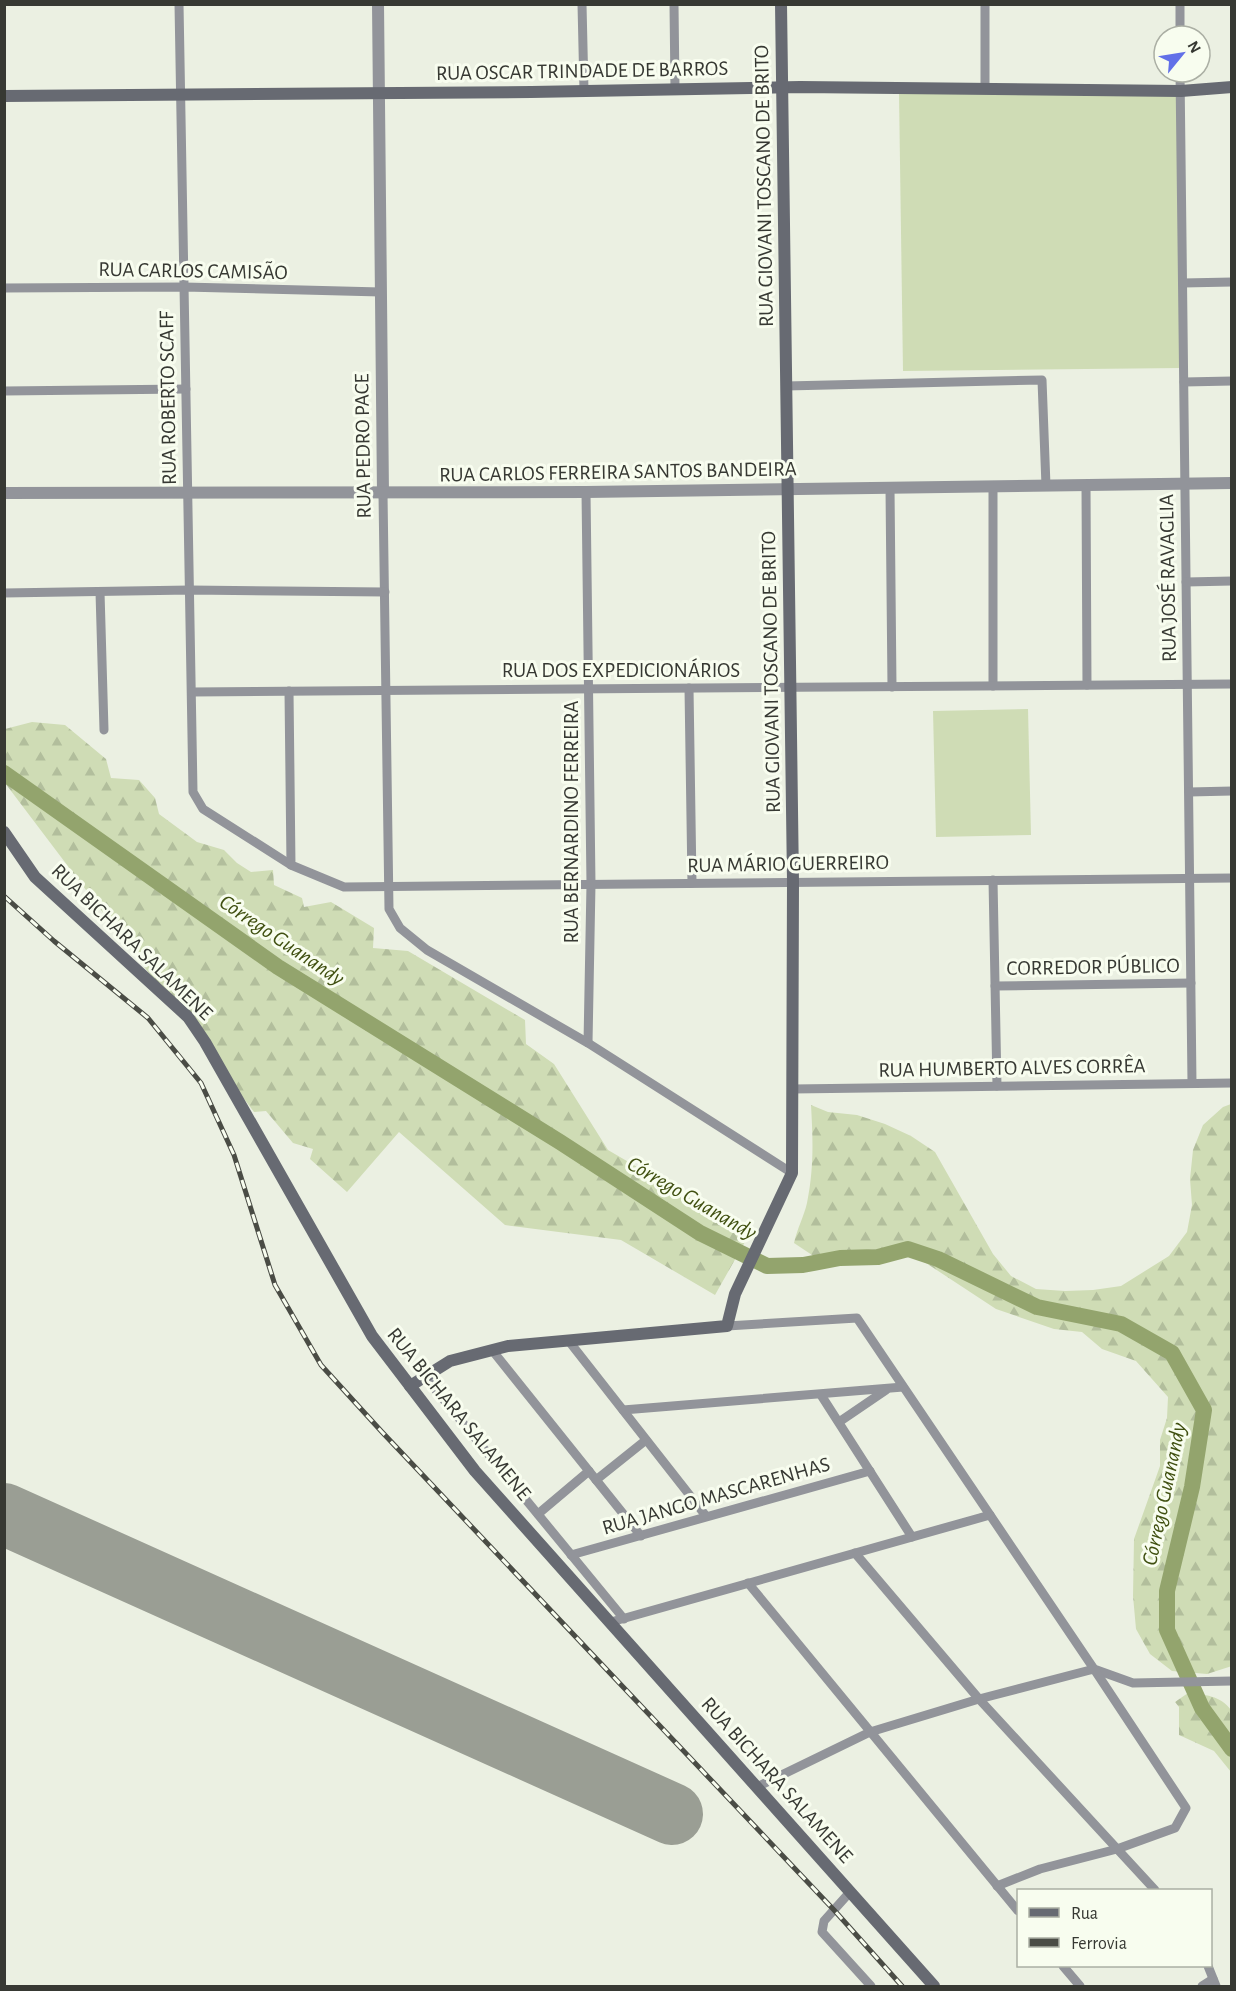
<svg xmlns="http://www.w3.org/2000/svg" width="1236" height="1991" font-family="'Alegreya Sans',sans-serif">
  <defs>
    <pattern id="forest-firs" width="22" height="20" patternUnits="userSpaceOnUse" patternTransform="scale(1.5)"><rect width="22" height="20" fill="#cfdcb5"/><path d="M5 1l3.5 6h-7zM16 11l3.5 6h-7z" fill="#b2be9c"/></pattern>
  </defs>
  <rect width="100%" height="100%" fill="#ebf0e2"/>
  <g fill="url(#forest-firs)">
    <polygon points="32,722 65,725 106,759 111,778 139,780 155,798 159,814 197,842 224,850 237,863 251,872 273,870 274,885 302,898 304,907 331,902 374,928 373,948 408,951 525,1020 526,1044 554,1064 608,1150 750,1233 715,1295 621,1240 505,1225 399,1132 347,1192 310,1159 313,1149 293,1143 266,1111 254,1112 5,783 5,729"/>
    <path d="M 1231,1104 L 1232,1666 L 1207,1674 L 1172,1671 L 1150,1654 L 1136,1629 L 1133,1596 L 1134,1539 L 1160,1466 L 1160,1440 L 1167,1418 L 1168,1397 L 1136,1361 L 1102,1349 L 1082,1332 L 1054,1329 L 996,1309 L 926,1263 L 900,1252 L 872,1249 L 818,1259 L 794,1243 C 797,1229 804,1216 807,1203 C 814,1168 813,1140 811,1105 L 828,1112 L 857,1115 L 885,1124 L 911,1136 L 935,1152 L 993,1254 L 1011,1276 L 1036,1289 L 1065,1291 L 1093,1290 L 1121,1286 L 1169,1256 L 1187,1232 L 1192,1205 L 1190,1179 L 1193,1150 L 1203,1125 L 1223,1107 Z"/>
    <path d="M 1188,1693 C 1204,1694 1221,1696 1231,1710 L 1231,1772 L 1214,1751 L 1179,1735 L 1179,1707 L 1175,1702 Z"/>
  </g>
  <g fill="#cfdcb5">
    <polygon points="1181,91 1180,368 903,371 899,93"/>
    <polygon points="1028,709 1031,835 936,837 933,711"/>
  </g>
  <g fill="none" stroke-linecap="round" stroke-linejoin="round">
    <polyline stroke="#93a46d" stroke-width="16" points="4,773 278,967 560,1142 700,1233 767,1266 803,1265 840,1258 878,1257 908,1249 938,1259 1037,1307 1121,1324 1172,1353 1204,1410 1192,1487 1167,1591 1167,1630 1202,1708 1232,1749"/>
    <polyline stroke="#9a9e94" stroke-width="62" points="4,1514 672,1814"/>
    <g stroke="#92949a" stroke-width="9">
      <polyline points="179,4 193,792 203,809 291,865"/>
      <polyline points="582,4 584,91"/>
      <polyline points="674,4 675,89"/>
      <polyline points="985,4 985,88"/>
      <polyline points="1180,4 1180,36"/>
      <polyline points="1180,72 1192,1083"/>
      <polyline points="1183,283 1232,282"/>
      <polyline points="4,288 184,287 381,292"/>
      <polyline points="1184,382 1232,381"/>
      <polyline points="786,386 1042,380 1046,486"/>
      <polyline points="4,391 186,389"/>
      <polyline points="1086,485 1087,685"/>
      <polyline points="890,488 892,687"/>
      <polyline points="586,492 591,884 588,1043"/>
      <polyline points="383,494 389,909 400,928 427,950 588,1043 792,1173"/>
      <polyline points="1186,582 1232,581"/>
      <polyline points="100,592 104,730"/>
      <polyline points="4,593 190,590 385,592"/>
      <polyline points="993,686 993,486"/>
      <polyline points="689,688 692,883"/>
      <polyline points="289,691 291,865 344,887 1232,878"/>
      <polyline points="192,692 1232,684"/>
      <polyline points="1189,792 1232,791"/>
      <polyline points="993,880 997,1086"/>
      <polyline points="995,986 1191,983"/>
      <polyline points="793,1089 1232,1083"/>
      <polyline points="727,1326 857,1318 1094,1669 1133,1683 1232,1681"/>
      <polyline points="568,1340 706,1516"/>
      <polyline points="492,1350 641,1536"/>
      <polyline points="425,1377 624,1619"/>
      <polyline points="821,1395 912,1537"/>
      <polyline points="623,1410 903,1387"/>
      <polyline points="839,1422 886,1390"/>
      <polyline points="596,1480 646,1440"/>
      <polyline points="538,1514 589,1471"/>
      <polyline points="855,1553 979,1699 1155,1890"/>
      <polyline points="571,1555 870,1471"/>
      <polyline points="748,1583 1018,1911"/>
      <polyline points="611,1622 990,1515"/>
      <polyline points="757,1787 870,1732 979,1699 1094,1669 1186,1808 1175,1828 1117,1849 1040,1869 997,1886"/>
      <polyline points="850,1892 824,1921 822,1932 871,1986"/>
      <polyline points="1063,1966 1080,1986"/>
      <polyline points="1208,1966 1216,1986"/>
      <polyline points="1202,1986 1213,1979"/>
    </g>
    <g stroke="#92949a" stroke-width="12">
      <polyline points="378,4 383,494"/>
      <polyline points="4,493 586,492 1232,483"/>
    </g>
    <g stroke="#676a72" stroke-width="12">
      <polyline points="4,96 531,92 800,87 1181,91 1232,87"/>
      <polyline points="4,832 35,877 188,1017 205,1042 372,1336 475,1471 934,1986"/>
      <polyline points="410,1386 450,1361 508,1346 727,1326 735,1294 792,1173 793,882 781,4"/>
    </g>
    <g stroke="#4a4c45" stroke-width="5">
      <polyline id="rail" points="4,896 54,941 148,1018 201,1083 234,1155 275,1285 321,1365 382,1432 834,1910 902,1986"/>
    </g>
    <use href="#rail" stroke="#f8fdef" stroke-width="3" stroke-dasharray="9" stroke-linecap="butt"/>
  </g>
  <g text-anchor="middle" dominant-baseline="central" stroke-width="6" stroke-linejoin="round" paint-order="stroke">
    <g font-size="21" fill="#373933" stroke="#f8fdef">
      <text transform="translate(582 71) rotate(-1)">RUA OSCAR TRINDADE DE BARROS</text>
      <text transform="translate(764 186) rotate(-91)">RUA GIOVANI TOSCANO DE BRITO</text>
      <text transform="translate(193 271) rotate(1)">RUA CARLOS CAMISÃO</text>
      <text transform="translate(168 398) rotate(-91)">RUA ROBERTO SCAFF</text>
      <text transform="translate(363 446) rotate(-91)">RUA PEDRO PACE</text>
      <text transform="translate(618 472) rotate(-1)">RUA CARLOS FERREIRA SANTOS BANDEIRA</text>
      <text transform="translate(1168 578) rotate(-91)">RUA JOSÉ RAVAGLIA</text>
      <text x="621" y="670">RUA DOS EXPEDICIONÁRIOS</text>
      <text transform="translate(771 672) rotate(-91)">RUA GIOVANI TOSCANO DE BRITO</text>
      <text transform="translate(571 822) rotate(-90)">RUA BERNARDINO FERREIRA</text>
      <text transform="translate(788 864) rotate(-1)">RUA MÁRIO GUERREIRO</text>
      <text transform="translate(132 942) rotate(44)">RUA BICHARA SALAMENE</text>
      <text transform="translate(1093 967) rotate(-1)">CORREDOR PÚBLICO</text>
      <text transform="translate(1012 1068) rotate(-1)">RUA HUMBERTO ALVES CORRÊA</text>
      <text transform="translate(459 1414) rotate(51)">RUA BICHARA SALAMENE</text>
      <text transform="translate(716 1496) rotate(-16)">RUA JANGO MASCARENHAS</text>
      <text transform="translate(777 1780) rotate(48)">RUA BICHARA SALAMENE</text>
    </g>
    <g font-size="22" font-style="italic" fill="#405011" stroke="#f8fdef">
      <text transform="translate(282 940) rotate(34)">Córrego Guanandy</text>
      <text transform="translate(692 1198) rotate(30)">Córrego Guanandy</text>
      <text transform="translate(1164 1494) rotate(-78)">Córrego Guanandy</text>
    </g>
  </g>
  <rect width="1236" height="1991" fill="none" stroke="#373933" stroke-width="12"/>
  <rect x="1017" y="1889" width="195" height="78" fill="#f8fdef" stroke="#abafa4" stroke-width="1.5"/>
  <rect x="1029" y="1908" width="30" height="9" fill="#676a72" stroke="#abafa4" stroke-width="1.5"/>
  <text x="1071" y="1919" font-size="18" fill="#373933">Rua</text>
  <rect x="1029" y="1938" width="30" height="9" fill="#4a4c45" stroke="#abafa4" stroke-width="1.5"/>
  <text x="1071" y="1949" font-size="18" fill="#373933">Ferrovia</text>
  <g transform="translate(1182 54) rotate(60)"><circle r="28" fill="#f8fdef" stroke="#abafa4" stroke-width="1.5"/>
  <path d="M0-4.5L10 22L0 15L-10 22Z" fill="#6270e8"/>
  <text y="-9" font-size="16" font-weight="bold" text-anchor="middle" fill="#373933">N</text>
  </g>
</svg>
